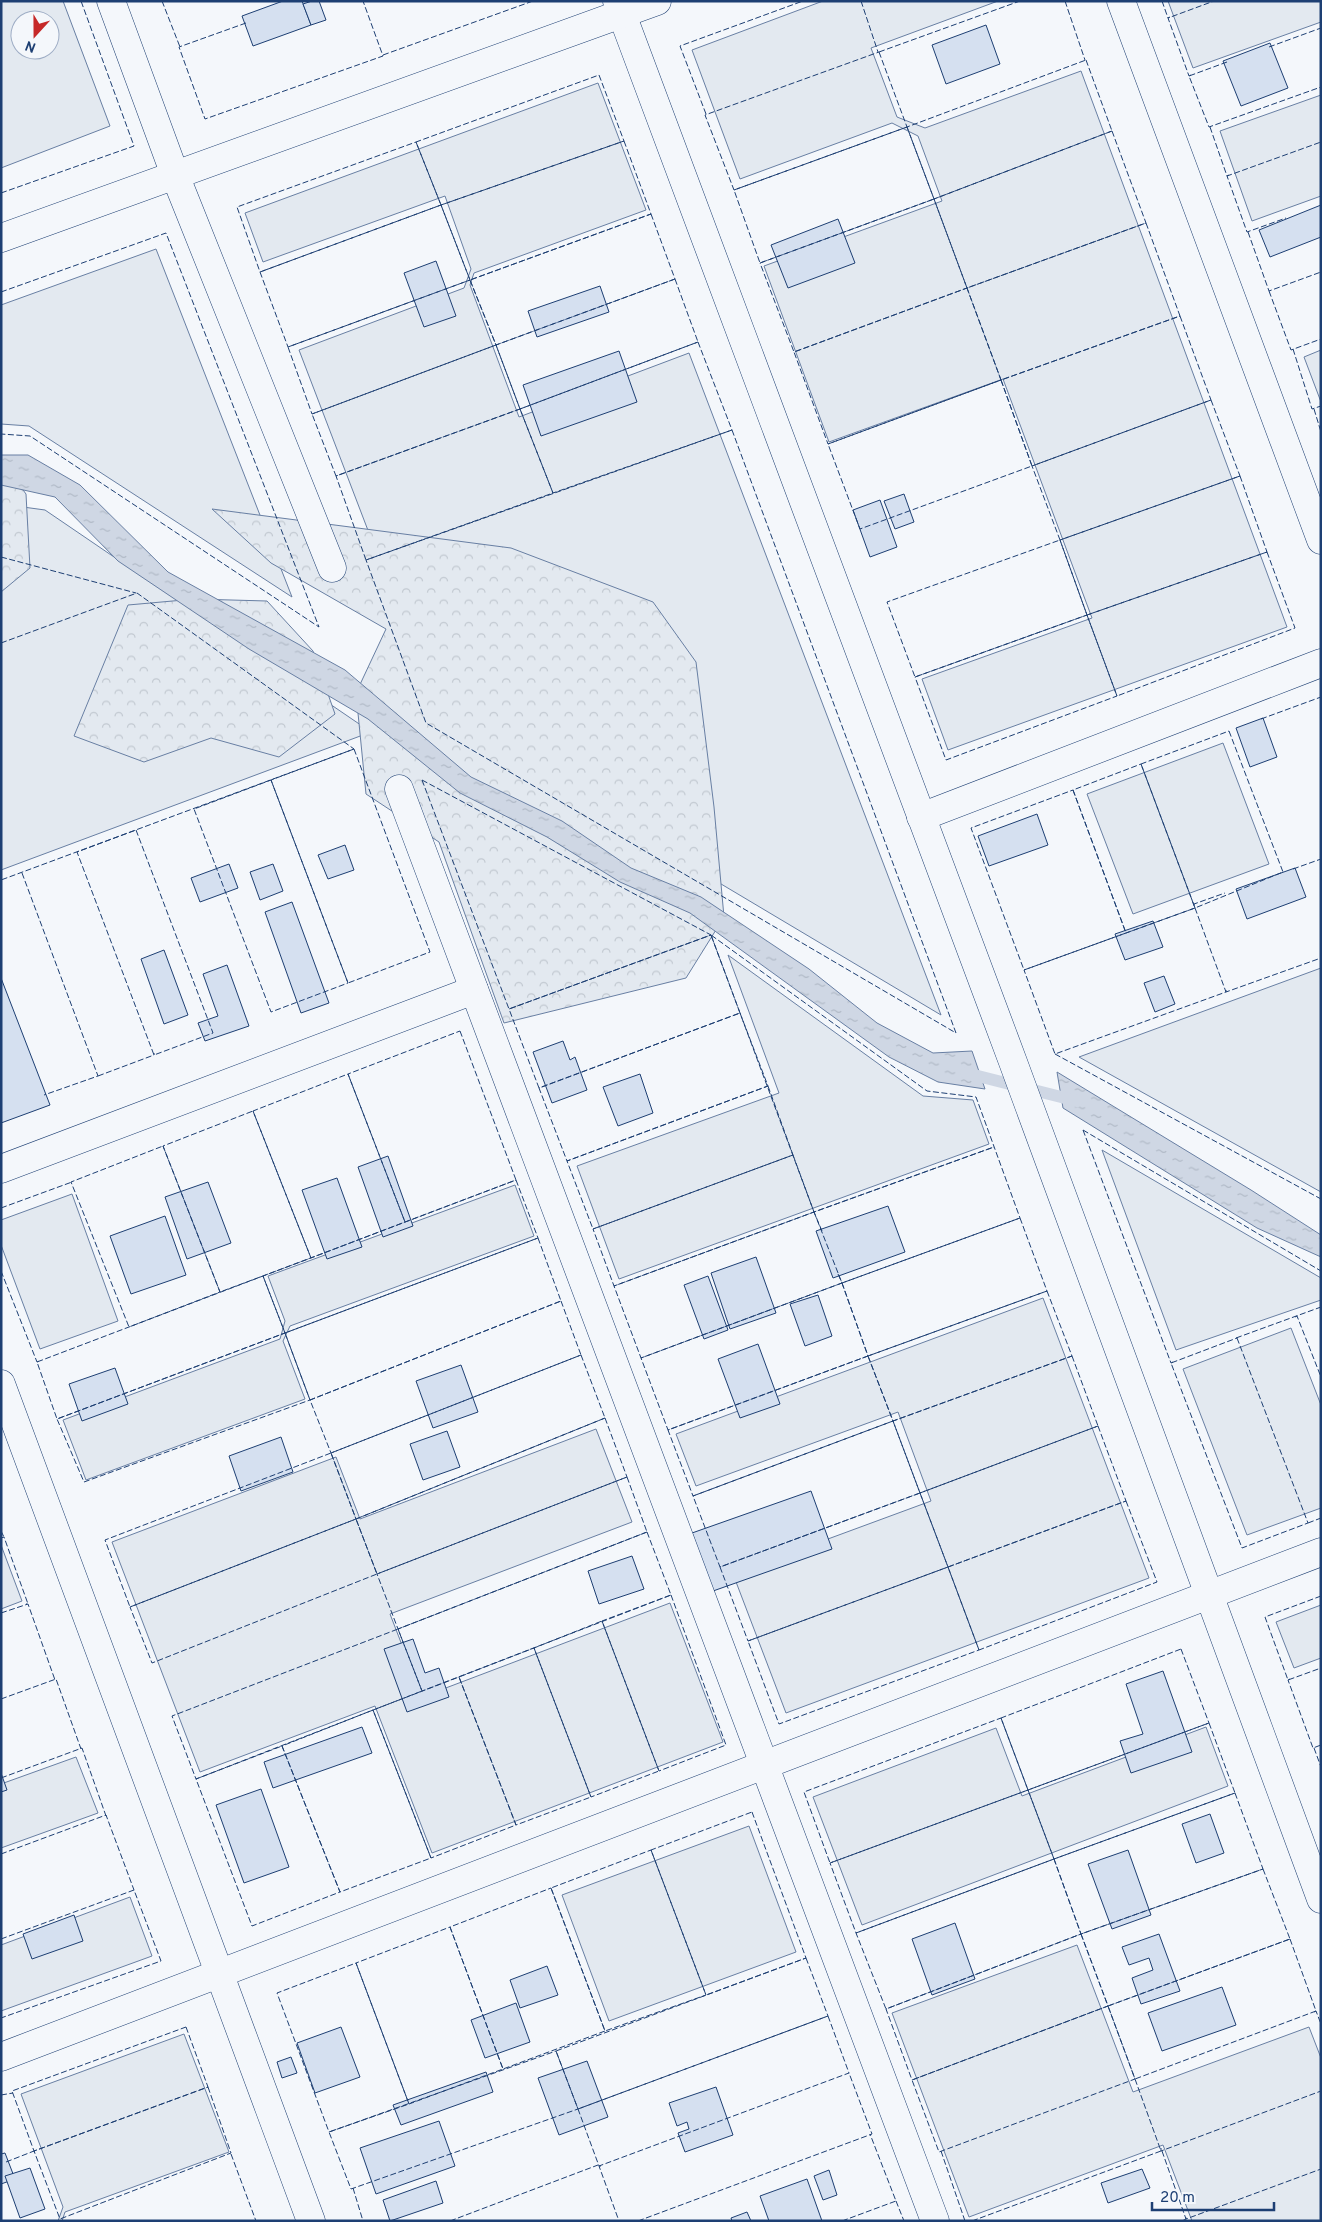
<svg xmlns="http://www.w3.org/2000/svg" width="1322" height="2222" font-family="Overpass,sans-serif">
  <defs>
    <pattern id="forest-crowns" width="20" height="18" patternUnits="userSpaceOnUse" patternTransform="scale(1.25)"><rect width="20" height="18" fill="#e3e9f0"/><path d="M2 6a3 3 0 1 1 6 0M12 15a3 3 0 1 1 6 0" fill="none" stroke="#c2c9d1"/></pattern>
    <pattern id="water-ripples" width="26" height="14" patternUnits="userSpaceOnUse" patternTransform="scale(1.25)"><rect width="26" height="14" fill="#cfd7e4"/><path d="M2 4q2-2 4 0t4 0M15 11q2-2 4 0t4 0" fill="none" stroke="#b1bac7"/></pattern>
  </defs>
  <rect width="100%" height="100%" fill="#f4f7fb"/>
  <g fill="#e3e9f0" stroke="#687fa3" fill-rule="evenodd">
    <path d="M 1,1 L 63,1 L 110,126 L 1,168 ZM 20,20 L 50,20 L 50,50 L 20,50 Z"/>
    <polygon points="823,1 998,1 871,48 897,117 925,128 1081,71 1287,627 948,750 922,679 1092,618 1003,379 829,442 764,266 942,201 918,136 892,123 740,179 692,50"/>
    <polygon points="1168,1 1321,1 1321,22 1193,68"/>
    <polygon points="598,83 646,210 474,273 470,285 519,417 689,353 941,1015 439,716 299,350 464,288 471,269 445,196 263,262 245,213"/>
    <polygon points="1321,95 1321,196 1252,221 1220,131"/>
    <polygon points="156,249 292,597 29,426 1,424 1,305"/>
    <polygon points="1321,350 1321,402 1304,357"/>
    <polygon points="1,504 45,510 371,732 1,870"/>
    <polygon points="1223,743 1269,864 1133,914 1087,794"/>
    <polygon points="728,955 923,1096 973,1100 989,1144 619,1279 577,1166 779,1093"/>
    <polygon points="1321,968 1321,1192 1079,1057"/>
    <polygon points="1102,1150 1321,1278 1321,1300 1176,1350"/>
    <polygon points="515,1185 534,1236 290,1326 283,1341 305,1399 86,1480 63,1420 280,1339 285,1321 268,1276"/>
    <polygon points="72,1194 118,1321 40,1349 1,1245 1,1220"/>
    <polygon points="1043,1298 1149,1578 786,1713 733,1574 931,1501 898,1412 696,1486 676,1434"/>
    <polygon points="1291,1328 1321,1405 1321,1508 1247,1535 1183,1369"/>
    <polygon points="596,1429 632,1522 390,1614 422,1697 670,1603 723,1742 432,1853 375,1706 200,1772 112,1542 336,1457 360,1519"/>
    <polygon points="1,1545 22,1601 1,1609"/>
    <polygon points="1321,1605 1321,1658 1294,1668 1276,1622"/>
    <polygon points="1206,1727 1228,1786 862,1925 813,1797 996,1728 1022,1796"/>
    <polygon points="76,1757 98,1813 1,1848 1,1784"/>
    <polygon points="749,1826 796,1952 609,2021 562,1895"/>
    <polygon points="130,1897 152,1956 1,2011 1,1945"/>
    <polygon points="1077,1945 1133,2092 1309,2027 1321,2058 1321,2221 1192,2221 1163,2145 969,2217 892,2013"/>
    <polygon points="184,2034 229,2152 65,2212 62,2221 58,2221 63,2207 21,2094"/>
  </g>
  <g fill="url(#forest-crowns)" stroke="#687fa3">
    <polygon points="1,460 26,494 30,568 1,592"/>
    <polygon points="212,509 511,548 653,602 696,662 714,807 724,917 686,978 504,1023 439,842 366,794 356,693 386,629 271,563"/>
    <polygon points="195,599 267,601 313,651 335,714 279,757 211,738 144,762 74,736 128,605"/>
  </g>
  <g fill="url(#water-ripples)" stroke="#687fa3">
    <polygon points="1,455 28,455 80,485 168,572 345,670 471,777 562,821 631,868 701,897 809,969 877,1023 933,1053 972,1051 985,1089 938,1082 889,1057 690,913 620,882 547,837 460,793 368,719 249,649 118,561 55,497 1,485"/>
    <polygon points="1057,1072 1251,1190 1321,1235 1321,1257 1257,1228 1063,1108"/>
  </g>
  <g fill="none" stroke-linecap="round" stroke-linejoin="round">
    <polyline stroke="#cfd7e4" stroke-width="12" points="966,1073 1077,1101"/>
  </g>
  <g fill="#d5e0f0" stroke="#1d3f73">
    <polygon points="283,1 302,1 311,25 253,46 242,16"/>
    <polygon points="312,1 319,1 326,20 311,25 303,4"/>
    <polygon points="986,25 1000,64 946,84 932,45"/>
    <polygon points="1270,43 1288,88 1241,106 1223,61"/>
    <polygon points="1321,205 1321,237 1270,257 1259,230"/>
    <polygon points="838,219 855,263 788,288 771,245"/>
    <polygon points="436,261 456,316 424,327 404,273"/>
    <polygon points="600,286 609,312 537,337 528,311"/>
    <polygon points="619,351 637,402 541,436 523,385"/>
    <polygon points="904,494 914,522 895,529 884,501"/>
    <polygon points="880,500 897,547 870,557 853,510"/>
    <polygon points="1263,718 1277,757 1250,767 1236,728"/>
    <polygon points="1037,814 1048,845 989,866 978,836"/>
    <polygon points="345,845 354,870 328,879 318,855"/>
    <polygon points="229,864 238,888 200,902 191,878"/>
    <polygon points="273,864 283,891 260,900 250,872"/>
    <polygon points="1295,868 1306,897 1247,919 1236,889"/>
    <polygon points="292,902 329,1003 301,1013 265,912"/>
    <polygon points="1153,921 1163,947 1125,960 1115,934"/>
    <polygon points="164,950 188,1015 164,1024 141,959"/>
    <polygon points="227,965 249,1026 205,1041 198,1023 218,1016 203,974"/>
    <polygon points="1164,976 1175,1004 1155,1012 1144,983"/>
    <polygon points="1,978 50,1105 1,1123"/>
    <polygon points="563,1041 570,1060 575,1057 587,1090 552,1103 533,1052"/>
    <polygon points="640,1074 653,1113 618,1126 603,1087"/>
    <polygon points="388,1156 413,1226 383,1237 358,1167"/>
    <polygon points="337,1178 362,1247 327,1259 302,1190"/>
    <polygon points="208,1182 231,1243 187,1259 165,1197"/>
    <polygon points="888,1206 905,1252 833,1278 816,1231"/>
    <polygon points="165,1216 186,1275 131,1294 110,1236"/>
    <polygon points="756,1257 776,1313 730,1329 711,1273"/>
    <polygon points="708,1276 728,1330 704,1339 684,1285"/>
    <polygon points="818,1295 832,1336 805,1346 790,1304"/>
    <polygon points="758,1344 780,1404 740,1418 718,1359"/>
    <polygon points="461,1365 478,1412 433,1428 416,1381"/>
    <polygon points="115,1368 128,1404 82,1421 69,1384"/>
    <polygon points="447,1431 460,1467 423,1480 410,1444"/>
    <polygon points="281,1437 293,1472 241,1491 229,1456"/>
    <polygon points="811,1491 832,1549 713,1591 692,1533"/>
    <polygon points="632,1556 644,1589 599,1604 588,1571"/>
    <polygon points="413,1639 425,1673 439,1668 449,1697 407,1712 384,1649"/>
    <polygon points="1163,1671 1192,1752 1131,1773 1120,1741 1143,1734 1126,1684"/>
    <polygon points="362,1727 372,1753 273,1788 264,1762"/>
    <polygon points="1,1773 7,1790 1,1792"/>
    <polygon points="261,1789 289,1867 244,1883 216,1805"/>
    <polygon points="1210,1814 1224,1853 1196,1863 1182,1824"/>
    <polygon points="1128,1850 1151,1915 1112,1929 1088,1864"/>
    <polygon points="74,1915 83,1941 32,1959 23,1934"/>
    <polygon points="955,1923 975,1979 932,1995 912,1939"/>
    <polygon points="1159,1934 1180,1991 1141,2004 1132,1978 1153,1970 1149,1958 1129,1965 1122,1947"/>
    <polygon points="547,1966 558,1995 520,2008 510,1980"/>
    <polygon points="1222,1987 1236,2025 1162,2051 1148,2013"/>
    <polygon points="516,2003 530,2042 485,2058 471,2020"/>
    <polygon points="341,2027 360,2077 315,2093 297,2043"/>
    <polygon points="291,2057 297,2073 282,2078 277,2062"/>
    <polygon points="587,2061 608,2117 559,2135 538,2078"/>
    <polygon points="486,2072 493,2092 401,2125 393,2105"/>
    <polygon points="716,2087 733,2135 685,2152 678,2133 689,2129 687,2122 677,2126 669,2103"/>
    <polygon points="439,2121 455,2166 376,2194 360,2148"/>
    <polygon points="5,2153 15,2179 1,2184 1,2154"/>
    <polygon points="30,2168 45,2209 20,2218 5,2176"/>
    <polygon points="1142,2169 1150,2188 1108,2203 1101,2183"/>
    <polygon points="829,2170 837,2195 823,2200 814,2176"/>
    <polygon points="807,2179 822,2221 769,2221 760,2196"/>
    <polygon points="436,2181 443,2203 390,2221 383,2200"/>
    <polygon points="747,2212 751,2221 732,2221 731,2218"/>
  </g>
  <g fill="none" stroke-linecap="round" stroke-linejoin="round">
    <g stroke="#1d3f73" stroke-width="29">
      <g id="minor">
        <polyline points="111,1 175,175 332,568"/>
        <polyline points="617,1 1013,1062 1321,1899"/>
        <polyline points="1121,1 1321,540"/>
        <polyline points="1,238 657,1"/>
        <polyline points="399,789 935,2221"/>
        <polyline points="921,817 1321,663"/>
        <polyline points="1,1169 474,990"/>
        <polyline points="1,1384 311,2221"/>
        <polyline points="1,2057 1321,1552"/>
      </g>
    </g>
    <use href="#minor" stroke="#f4f7fb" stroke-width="28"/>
    <g stroke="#1d3f73" stroke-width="1" stroke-dasharray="6 2.5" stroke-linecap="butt">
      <polyline points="162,1 180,47"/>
      <polyline points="861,1 878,52"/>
      <polyline points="1065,1 1085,60"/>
      <polyline points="1162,1 1168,18 1170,17"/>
      <polyline points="246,23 179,47 205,119 383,56 363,1"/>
      <polyline points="1269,47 1321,28"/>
      <polygon points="879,52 907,127 734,190 705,115"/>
      <polyline points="879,52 1020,1"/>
      <polyline points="383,55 533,1"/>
      <polygon points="1086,60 1112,131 934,199 907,127"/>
      <polyline points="1227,62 1189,76 1209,127 1321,87"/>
      <polygon points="599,75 624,141 441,205 416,142"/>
      <polyline points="1191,75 1189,76 1168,18 1214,1"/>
      <polyline points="706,114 680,46 803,1"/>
      <polygon points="907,127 934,199 760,263 734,190"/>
      <polyline points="1210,127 1227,176 1321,142"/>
      <polygon points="1112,131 1146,223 967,288 934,199"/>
      <polygon points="624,141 651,214 470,280 441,205"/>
      <polygon points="416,142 441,205 260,272 237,207"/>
      <polyline points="1229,175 1227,176 1247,232 1286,218"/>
      <polyline points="1,193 134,146 81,1"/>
      <polygon points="934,199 967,288 794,352 760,263"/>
      <polygon points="441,205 470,280 288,347 260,272"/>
      <polygon points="651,214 675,279 496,345 470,280"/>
      <polygon points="1146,223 1180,316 1001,380 967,288"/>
      <polyline points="1248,232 1269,291 1321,272"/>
      <polygon points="675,279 698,342 520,409 496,345"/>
      <polygon points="470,280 496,345 312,414 288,347"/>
      <polygon points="967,288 1001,380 828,444 794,352"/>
      <polyline points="1269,291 1291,350 1321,339"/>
      <polyline points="1,292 166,233 319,627 30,436 1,434"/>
      <polygon points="1180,316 1211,400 1032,466 1001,380"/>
      <polygon points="698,342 732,430 553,493 520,409"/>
      <polygon points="496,345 520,409 336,476 312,414"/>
      <polyline points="1293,349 1312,409 1321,406"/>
      <polygon points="1001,380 1032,466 860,529 828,444"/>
      <polygon points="1211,400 1240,476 1060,540 1032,466"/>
      <polygon points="520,409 553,493 366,560 336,476"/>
      <polyline points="1314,409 1321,432"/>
      <polygon points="732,430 956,1033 426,723 366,560"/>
      <polygon points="1240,476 1267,552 1087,615 1060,540"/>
      <polygon points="1060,540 1087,615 915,677 887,602"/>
      <polygon points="1267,552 1295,628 1117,696 1087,615"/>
      <polyline points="1,557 136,593"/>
      <polygon points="1087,615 1117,696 946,760 915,677"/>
      <polyline points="1,643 137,593 354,749 1,880"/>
      <polyline points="1261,719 1321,697"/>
      <polygon points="1229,731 1283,872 1195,908 1141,764"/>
      <polygon points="354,749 430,952 348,983 271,780"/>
      <polygon points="1141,764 1195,908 1126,933 1073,790"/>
      <polygon points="271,780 348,983 271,1012 194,809"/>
      <polygon points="422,780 711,935 509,1009"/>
      <polygon points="1073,790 1126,933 1024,970 971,828"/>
      <polygon points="136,830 213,1033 154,1055 77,852"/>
      <polyline points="1293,869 1321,859"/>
      <polyline points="22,873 98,1076 44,1095"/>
      <polyline points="1194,906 1194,904 1225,893"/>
      <polygon points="1195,908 1226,992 1055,1054 1024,970"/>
      <polygon points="711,935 740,1013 539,1088 509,1009"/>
      <polyline points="1226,990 1226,992 1321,958"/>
      <polygon points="740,1013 768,1086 567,1161 539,1088"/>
      <polygon points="460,1031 516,1180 405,1222 348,1074"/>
      <polyline points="1055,1054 1321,1199"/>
      <polygon points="348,1074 405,1222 311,1258 253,1111"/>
      <polyline points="98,1076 154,1055 154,1053"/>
      <polygon points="768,1086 793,1155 593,1229 567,1161"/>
      <polygon points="253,1111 311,1258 220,1292 163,1146"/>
      <polyline points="1083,1130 1171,1363 1173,1362"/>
      <polyline points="1083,1130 1321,1271"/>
      <polygon points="163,1146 220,1292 129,1327 71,1182"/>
      <polygon points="793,1155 814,1212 614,1286 593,1229"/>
      <polygon points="516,1180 538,1238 285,1333 263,1276"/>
      <polyline points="1,1208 72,1182"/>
      <polygon points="814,1212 842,1283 641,1358 614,1286"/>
      <polygon points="1020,1218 1047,1291 868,1356 842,1283"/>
      <polyline points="822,1231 814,1212 994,1147"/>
      <polygon points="538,1238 561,1301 310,1400 285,1333"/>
      <polyline points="1,1271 37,1362 39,1361"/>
      <polyline points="838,1274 842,1283 1020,1218 976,1097 927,1091 711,935 814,1212 994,1147"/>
      <polygon points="263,1276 285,1333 57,1419 37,1362"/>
      <polygon points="842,1283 868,1356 668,1430 641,1358"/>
      <polygon points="1047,1291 1072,1356 893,1421 868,1356"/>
      <polygon points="561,1301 581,1355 331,1453 310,1400"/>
      <polyline points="1295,1317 1297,1316 1321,1377"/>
      <polygon points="285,1333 310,1400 84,1482 57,1419"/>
      <polyline points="1236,1338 1321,1307"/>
      <polygon points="1237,1338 1308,1523 1242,1548 1171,1363"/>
      <polygon points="581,1355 605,1418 356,1519 331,1453"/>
      <polygon points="868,1356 893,1421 693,1496 668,1430"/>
      <polygon points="1072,1356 1098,1426 920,1493 893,1421"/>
      <polygon points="605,1418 627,1477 377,1574 356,1519"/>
      <polygon points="893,1421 920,1493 720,1567 693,1496"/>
      <polygon points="1098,1426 1126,1501 948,1567 920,1493"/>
      <polygon points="331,1453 356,1519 130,1607 105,1540"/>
      <polygon points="627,1477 647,1532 398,1629 377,1574"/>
      <polygon points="920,1493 948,1567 748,1641 720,1567"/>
      <polygon points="1126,1501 1157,1582 979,1650 948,1567"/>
      <polygon points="356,1519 377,1574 152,1663 130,1607"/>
      <polyline points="1308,1523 1321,1518"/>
      <polyline points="1,1531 4,1537 1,1538 4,1537 28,1604 26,1604"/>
      <polygon points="647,1532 671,1595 422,1691 398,1629"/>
      <polygon points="948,1567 979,1650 779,1724 748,1641"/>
      <polygon points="671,1595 726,1745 659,1771 602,1621"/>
      <polyline points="1321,1596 1265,1617 1288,1680 1321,1668"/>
      <polyline points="1,1613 28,1604 55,1680"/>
      <polygon points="602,1621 659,1771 591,1797 534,1648"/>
      <polygon points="398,1629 422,1691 196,1779 172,1716"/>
      <polygon points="534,1648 591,1797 516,1825 459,1677"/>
      <polygon points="1181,1649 1209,1723 1028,1790 1001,1718"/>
      <polygon points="459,1677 516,1825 431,1858 373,1710"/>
      <polyline points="1290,1679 1288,1680 1313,1748 1321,1745"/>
      <polyline points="1,1699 56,1679 81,1749"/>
      <polygon points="373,1710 431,1858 340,1892 282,1746"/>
      <polygon points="1001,1718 1028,1790 830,1863 804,1792"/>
      <polygon points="1209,1723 1235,1793 1054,1859 1028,1790"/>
      <polygon points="282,1746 340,1892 252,1926 196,1779"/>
      <polyline points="1314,1748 1321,1767"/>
      <polyline points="1,1778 82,1748 106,1816"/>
      <polygon points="1028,1790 1054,1859 856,1933 830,1863"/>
      <polygon points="1235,1793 1263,1869 1081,1934 1054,1859"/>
      <polygon points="752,1812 806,1958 706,1995 651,1850"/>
      <polygon points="651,1850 706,1995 605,2031 551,1888"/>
      <polyline points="1,1854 106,1815 134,1890"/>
      <polygon points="1054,1859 1081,1934 886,2009 856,1933"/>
      <polygon points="1263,1869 1290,1939 1108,2006 1081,1934"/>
      <polygon points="551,1888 605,2031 503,2069 450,1927"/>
      <polygon points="450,1927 503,2069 409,2104 356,1963"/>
      <polygon points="1081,1934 1108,2006 912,2080 886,2009"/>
      <polyline points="1,1939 134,1890 161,1961 1,2018"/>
      <polygon points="1290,1939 1316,2011 1135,2079 1108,2006"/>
      <polygon points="806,1958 828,2016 578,2109 556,2051"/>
      <polygon points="356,1963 409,2104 329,2132 277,1993"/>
      <polygon points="1108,2006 1135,2079 939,2152 912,2080"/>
      <polyline points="1314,2012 1316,2011 1321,2024"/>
      <polygon points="828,2016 849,2073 599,2166 578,2109"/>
      <polygon points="186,2027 208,2087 34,2151 12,2091"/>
      <polygon points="556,2051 578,2109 351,2189 329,2132"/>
      <polygon points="208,2087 231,2153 60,2219 34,2151"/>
      <polyline points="1,2095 13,2093"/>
      <polyline points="1161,2148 1161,2151 1321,2091"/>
      <polyline points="941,2151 965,2221"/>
      <polyline points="1162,2151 1186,2219 1321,2169"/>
      <polyline points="231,2154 256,2221"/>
      <polyline points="6,2162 34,2151 35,2153"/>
      <polyline points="601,2166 599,2166 619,2221"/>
      <polyline points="353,2188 363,2221"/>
      <polyline points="896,2201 904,2221"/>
      <polyline points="450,2221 598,2165"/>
      <polyline points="638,2221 872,2134 849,2073"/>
      <polyline points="842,2221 896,2201 870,2134"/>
      <polyline points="972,2221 1161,2151 1135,2079"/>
      <polyline points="1182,2221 1186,2219 1186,2217"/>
    </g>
  </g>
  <rect width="1322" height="2222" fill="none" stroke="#1d3f73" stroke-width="5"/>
  <g transform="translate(35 35) rotate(201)"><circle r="24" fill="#f4f7fb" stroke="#9eadc5"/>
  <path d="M0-4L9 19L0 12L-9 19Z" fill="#c62828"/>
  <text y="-8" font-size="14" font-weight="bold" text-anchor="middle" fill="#1d3f73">N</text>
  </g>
  <path d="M1152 2202v8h122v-8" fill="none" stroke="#1d3f73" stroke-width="2.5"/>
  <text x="1160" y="2202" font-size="15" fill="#1d3f73" stroke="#f4f7fb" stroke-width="4" paint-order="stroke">20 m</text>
</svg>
